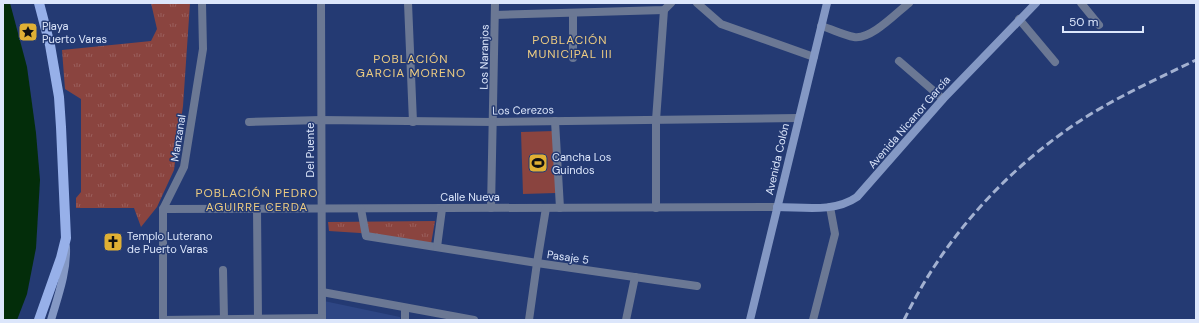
<svg xmlns="http://www.w3.org/2000/svg" width="1199" height="323" font-family="'DM Sans',sans-serif">
  <defs>
    <pattern id="grass-tufts" width="24" height="20" patternUnits="userSpaceOnUse"><rect width="24" height="20" fill="#8a443f"/><path d="M3 7l-1-3M5 7V3M7 7l1-3M15 17l-1-3M17 17v-4M19 17l1-3" fill="none" stroke="#9a5f5c"/></pattern>
  </defs>
  <rect width="100%" height="100%" fill="#243a73"/>
  <polygon fill="#2e4684" points="324,301 400,317 400,320 324,320"/>
  <g fill="url(#grass-tufts)">
    <polygon points="151,3 190,3 183,106 174,170 157,207 141,227 134,208 76,208 76,198 81,192 81,99 65,89 62,50 151,41 157,29"/>
    <polygon points="435,221 431,244 360,233 329,231 328,222"/>
  </g>
  <polygon fill="#8a443f" points="554,131 556,193 523,194 521,132"/>
  <polygon fill="#032d0a" points="3,3 10,3 27,67 36,133 40,180 36,248 27,294 17,320 3,320"/>
  <g fill="none" stroke-linecap="round" stroke-linejoin="round">
    <g stroke="#6b7894" stroke-width="8">
      <polyline points="321,3 322,320"/>
      <polyline points="408,3 413,122"/>
      <polyline points="697,3 721,24 814,57"/>
      <polyline points="1081,3 1099,25"/>
      <polyline points="573,13 573,58"/>
      <polyline points="495,15 664,10 671,3"/>
      <polyline points="1019,19 1055,62"/>
      <path d="M 821,26 C 832,29 843,35 854,37 C 871,40 896,13 909,3"/>
      <polyline points="899,61 943,99"/>
      <polyline points="555,121 560,208"/>
      <polyline points="249,122 321,120 493,122 798,118"/>
      <polyline points="491,208 495,3"/>
      <polyline points="656,208 656,120 664,10"/>
      <polyline points="163,209 777,207"/>
      <polyline points="257,209 258,319"/>
      <polyline points="361,209 366,236 537,263 697,286"/>
      <polyline points="437,247 442,209"/>
      <polyline points="223,270 224,319"/>
      <polyline points="322,292 474,320"/>
      <polyline points="163,320 163,209 184,167 203,49 202,3"/>
      <polyline points="163,320 322,318"/>
      <polyline points="405,320 405,308"/>
      <polyline points="529,320 537,263 546,208"/>
      <polyline points="626,320 635,277"/>
      <polyline points="813,320 835,234 830,207"/>
    </g>
    <g stroke="#8498c4" stroke-width="8">
      <path d="M 777,207 C 803,207 834,213 857,197 L 943,99 L 1036,3"/>
      <path d="M 51,320 C 58,296 67,272 66,247"/>
      <polyline points="750,320 827,3"/>
    </g>
    <polyline stroke="#97b0e9" stroke-width="10" points="39,320 61,258 66,238 61,127 59,97 50,45 39,3"/>
    <path stroke="#a3b1d1" stroke-width="3" stroke-dasharray="8 4" stroke-linecap="butt" d="M 904,320 C 944,237 1009,166 1086,117 C 1121,95 1159,78 1196,60"/>
  </g>
  <defs>
    <g id="sight-square" transform="scale(1)"><rect x="-9" y="-9" width="18" height="18" rx="4" fill="#e0b034" stroke="#243a73"/><path d="M0-6L1.8-2.2L6-1.7L2.9 1.2L3.7 5.4L0 3.3L-3.7 5.4L-2.9 1.2L-6-1.7L-1.8-2.2Z" fill="#111"/></g>
    <g id="stadium-square" transform="scale(1)"><rect x="-9" y="-9" width="18" height="18" rx="4" fill="#e0b034" stroke="#243a73"/><path d="M0-5a6.5 5 0 1 0 0 10a6.5 5 0 1 0 0-10ZM-3.5-1.8h7v3.6h-7Z" fill="#111"/></g>
    <g id="church-square" transform="scale(1)"><rect x="-9" y="-9" width="18" height="18" rx="4" fill="#e0b034" stroke="#243a73"/><path d="M-1.2-6h2.4v3.5h3.3v2.4h-3.3V6h-2.4V-.1h-3.3v-2.4h3.3Z" fill="#111"/></g>
  </defs>
  <g fill-rule="evenodd">
    <use href="#sight-square" x="28" y="32"/>
    <use href="#stadium-square" x="538" y="163"/>
    <use href="#church-square" x="113" y="242"/>
  </g>
  <g text-anchor="middle" dominant-baseline="central" stroke-width="3" stroke-linejoin="round" paint-order="stroke">
    <g font-size="11" fill="#dce6fb" stroke="#243a73" text-anchor="start">
      <text x="42" y="26">Playa<tspan x="42" dy="13">Puerto Varas</tspan></text>
      <text x="552" y="157">Cancha Los<tspan x="552" dy="13">Guindos</tspan></text>
      <text x="127" y="236">Templo Luterano<tspan x="127" dy="13">de Puerto Varas</tspan></text>
    </g>
    <g font-size="11" fill="#dce6fb" stroke="#243a73">
      <text transform="translate(484 57) rotate(-89)">Los Naranjos</text>
      <text transform="translate(523 110) rotate(-1)">Los Cerezos</text>
      <text transform="translate(909 122) rotate(-49)">Avenida Nicanor García</text>
      <text transform="translate(178 138) rotate(-81)">Manzanal</text>
      <text transform="translate(310 150) rotate(-90)">Del Puente</text>
      <text transform="translate(777 159) rotate(-77)">Avenida Colón</text>
      <text x="470" y="197">Calle Nueva</text>
      <text transform="translate(568 257) rotate(8)">Pasaje 5</text>
    </g>
    <g font-size="12" letter-spacing="1" fill="#edcc82" stroke="#243a73">
      <text x="570" y="40">POBLACIÓN<tspan x="570" dy="14">MUNICIPAL III</tspan></text>
      <text x="411" y="59">POBLACIÓN<tspan x="411" dy="14">GARCIA MORENO</tspan></text>
      <text x="257" y="193">POBLACIÓN PEDRO<tspan x="257" dy="14">AGUIRRE CERDA</tspan></text>
    </g>
  </g>
  <rect width="1199" height="323" fill="none" stroke="#dce6fb" stroke-width="8"/>
  <path d="M1063 26v6h80v-6" fill="none" stroke="#dce6fb" stroke-width="2"/>
  <text x="1069" y="26" font-size="12" fill="#dce6fb" stroke="#243a73" stroke-width="3" paint-order="stroke">50 m</text>
</svg>
